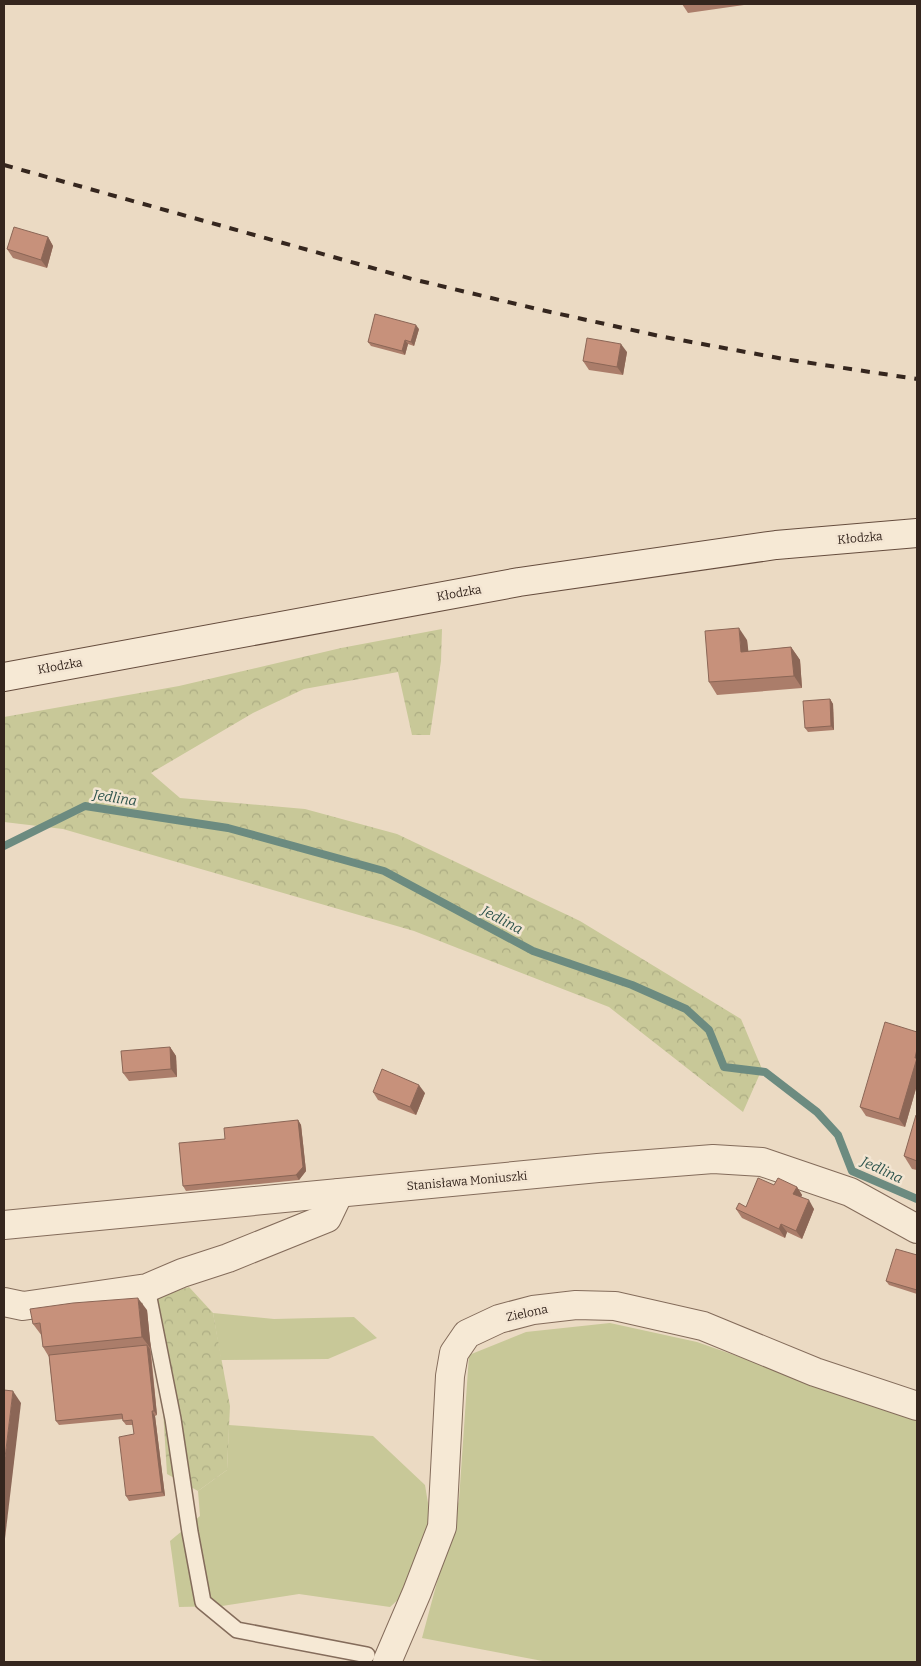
<svg xmlns="http://www.w3.org/2000/svg" width="921" height="1666" font-family="Bitter,serif">
  <defs>
    <pattern id="forest-crowns" width="20" height="18" patternUnits="userSpaceOnUse" patternTransform="scale(1.25)"><rect width="20" height="18" fill="#c8c898"/><path d="M2 6a3 3 0 1 1 6 0M12 15a3 3 0 1 1 6 0" fill="none" stroke="#acac83"/></pattern>
  </defs>
  <rect width="100%" height="100%" fill="#ebdac3"/>
  <g fill="#c8c898">
    <polygon points="213,1313 274,1319 354,1317 377,1338 328,1359 221,1360"/>
    <polygon points="610,1323 697,1342 917,1419 917,1662 548,1662 422,1638 459,1500 469,1355 526,1332"/>
    <polygon points="229,1425 373,1436 425,1485 433,1533 421,1579 390,1607 299,1594 222,1606 179,1607 170,1541 200,1516 198,1491 227,1470"/>
  </g>
  <g fill="url(#forest-crowns)">
    <polygon points="442,629 441,661 430,735 412,735 398,672 304,689 253,713 151,773 180,798 305,809 397,834 580,921 741,1019 762,1069 743,1112 609,1007 414,931 63,829 4,822 4,717 179,686 341,648"/>
    <polygon points="189,1287 213,1313 230,1406 227,1470 198,1491 167,1474 156,1297"/>
  </g>
  <g fill="none" stroke-linecap="round" stroke-linejoin="round">
    <polyline stroke="#6c8b80" stroke-width="8" points="4,846 85,806 228,828 384,871 533,951 632,985 686,1009 709,1030 724,1067 765,1072 817,1112 838,1135 852,1171 917,1199"/>
    <g stroke="#846c5b" stroke-width="18">
      <polyline id="service" points="147,1288 173,1419 190,1532 203,1602 237,1630 367,1655"/>
    </g>
    <g stroke="#846c5b" stroke-width="30">
      <g id="minor">
        <polyline points="4,1225 598,1168 713,1159 762,1162 850,1192 917,1229"/>
        <polyline points="4,1302 23,1306 147,1288 182,1273 228,1258 327,1218 339,1193"/>
        <polyline points="387,1662 417,1592 442,1527 450,1376 454,1353 467,1334 499,1319 533,1310 576,1305 615,1306 703,1326 815,1372 917,1406"/>
      </g>
    </g>
    <g stroke="#664d3e" stroke-width="30">
      <polyline id="secondary" points="4,677 519,582 776,545 917,533"/>
    </g>
    <use href="#service" stroke="#f6e9d5" stroke-width="15"/>
    <use href="#minor" stroke="#f6e9d5" stroke-width="28"/>
    <use href="#secondary" stroke="#f6e9d5" stroke-width="28"/>
    <polyline stroke="#35261e" stroke-width="4" stroke-dasharray="9 9" stroke-linecap="butt" points="4,165 412,279 537,309 664,337 784,359 917,379"/>
  </g>
  <g fill="#ab7d6a">
    <polygon points="682,4 751,4 688,13"/>
    <polygon points="48,237 53,246 47,268 13,258 7,249"/>
    <polygon points="419,329 414,346 408,344 405,355 371,346 368,342"/>
    <polygon points="627,352 623,375 589,370 583,361"/>
    <polygon points="747,640 748,651 791,647 800,660 802,688 717,695 709,682"/>
    <polygon points="830,699 833,704 834,730 808,732 805,728"/>
    <polygon points="917,1032 917,1085 905,1127 866,1116 860,1107"/>
    <polygon points="170,1047 176,1056 177,1077 129,1081 123,1073"/>
    <polygon points="373,1092 425,1093 416,1115 378,1100"/>
    <polygon points="917,1115 917,1170 912,1169 904,1156"/>
    <polygon points="298,1120 301,1125 306,1171 299,1180 186,1191 183,1186"/>
    <polygon points="774,1185 797,1187 802,1195 801,1197 814,1209 802,1239 787,1232 785,1238 742,1218 736,1209 746,1207"/>
    <polygon points="917,1255 917,1294 889,1285 886,1281"/>
    <polygon points="147,1310 157,1415 155,1416 165,1496 129,1501 126,1496 134,1434 133,1425 126,1425 123,1421 123,1419 59,1425 56,1421 49,1357 43,1347 42,1336 33,1324"/>
  </g>
  <g fill="#8b6656">
    <polygon points="48,237 53,246 47,268 41,260"/>
    <polygon points="416,325 419,329 414,346 411,342"/>
    <polygon points="405,340 408,344 405,355 402,351"/>
    <polygon points="621,344 627,352 623,375 617,367"/>
    <polygon points="739,628 747,640 750,664 741,652"/>
    <polygon points="791,647 800,660 802,688 794,676"/>
    <polygon points="830,699 833,704 834,730 831,726"/>
    <polygon points="170,1047 176,1056 177,1077 171,1069"/>
    <polygon points="917,1049 917,1085 905,1127 899,1119"/>
    <polygon points="419,1085 425,1093 416,1115 410,1107"/>
    <polygon points="298,1120 301,1125 306,1171 299,1180 296,1175"/>
    <polygon points="797,1187 802,1195 799,1202 793,1194"/>
    <polygon points="809,1200 814,1209 802,1239 796,1231"/>
    <polygon points="781,1224 787,1232 785,1238 779,1229"/>
    <polygon points="138,1298 147,1310 151,1349 142,1337"/>
    <polygon points="147,1345 150,1349 157,1415 154,1411"/>
    <polygon points="13,1391 21,1403 4,1547 4,1466"/>
    <polygon points="152,1411 155,1416 165,1496 162,1492"/>
  </g>
  <g fill="#c7917b" stroke="#8b6656">
    <polygon points="14,227 48,237 41,260 7,249"/>
    <polygon points="375,314 416,325 411,342 405,340 402,351 368,342"/>
    <polygon points="587,338 621,344 617,367 583,361"/>
    <polygon points="739,628 741,652 791,647 794,676 709,682 705,631"/>
    <polygon points="830,699 831,726 805,728 803,701"/>
    <polygon points="885,1022 917,1032 917,1049 915,1058 917,1058 899,1119 860,1107"/>
    <polygon points="170,1047 171,1069 123,1073 121,1051"/>
    <polygon points="382,1069 419,1085 410,1107 373,1092"/>
    <polygon points="916,1115 917,1115 917,1161 904,1156"/>
    <polygon points="298,1120 303,1167 296,1175 183,1186 179,1143 225,1139 224,1128"/>
    <polygon points="758,1178 774,1185 778,1178 797,1187 793,1194 809,1200 796,1231 781,1224 779,1229 736,1209 739,1203 746,1207"/>
    <polygon points="896,1249 917,1255 917,1290 886,1281"/>
    <polygon points="138,1298 142,1337 43,1347 40,1323 33,1324 30,1309 73,1303"/>
    <polygon points="147,1345 154,1411 152,1411 162,1492 126,1496 119,1437 134,1434 132,1420 123,1421 122,1414 56,1421 49,1355"/>
    <polygon points="4,1390 13,1391 4,1466"/>
  </g>
  <g text-anchor="middle" dominant-baseline="central" stroke-width="5" stroke-linejoin="round" paint-order="stroke">
    <g font-size="12" fill="#35261e" stroke="#f3e5d2">
      <text transform="translate(860 538) rotate(-5)">Kłodzka</text>
      <text transform="translate(459 593) rotate(-10)">Kłodzka</text>
      <text transform="translate(60 666) rotate(-10)">Kłodzka</text>
      <text transform="translate(467 1181) rotate(-5)">Stanisława Moniuszki</text>
      <text transform="translate(527 1313) rotate(-12)">Zielona</text>
    </g>
    <g font-size="14" font-style="italic" fill="#2e544d" stroke="#f3e5d2">
      <text transform="translate(115 798) rotate(9)">Jedlina</text>
      <text transform="translate(502 920) rotate(28)">Jedlina</text>
      <text transform="translate(882 1170) rotate(25)">Jedlina</text>
    </g>
  </g>
  <rect width="921" height="1666" fill="none" stroke="#35261e" stroke-width="10"/>
</svg>
